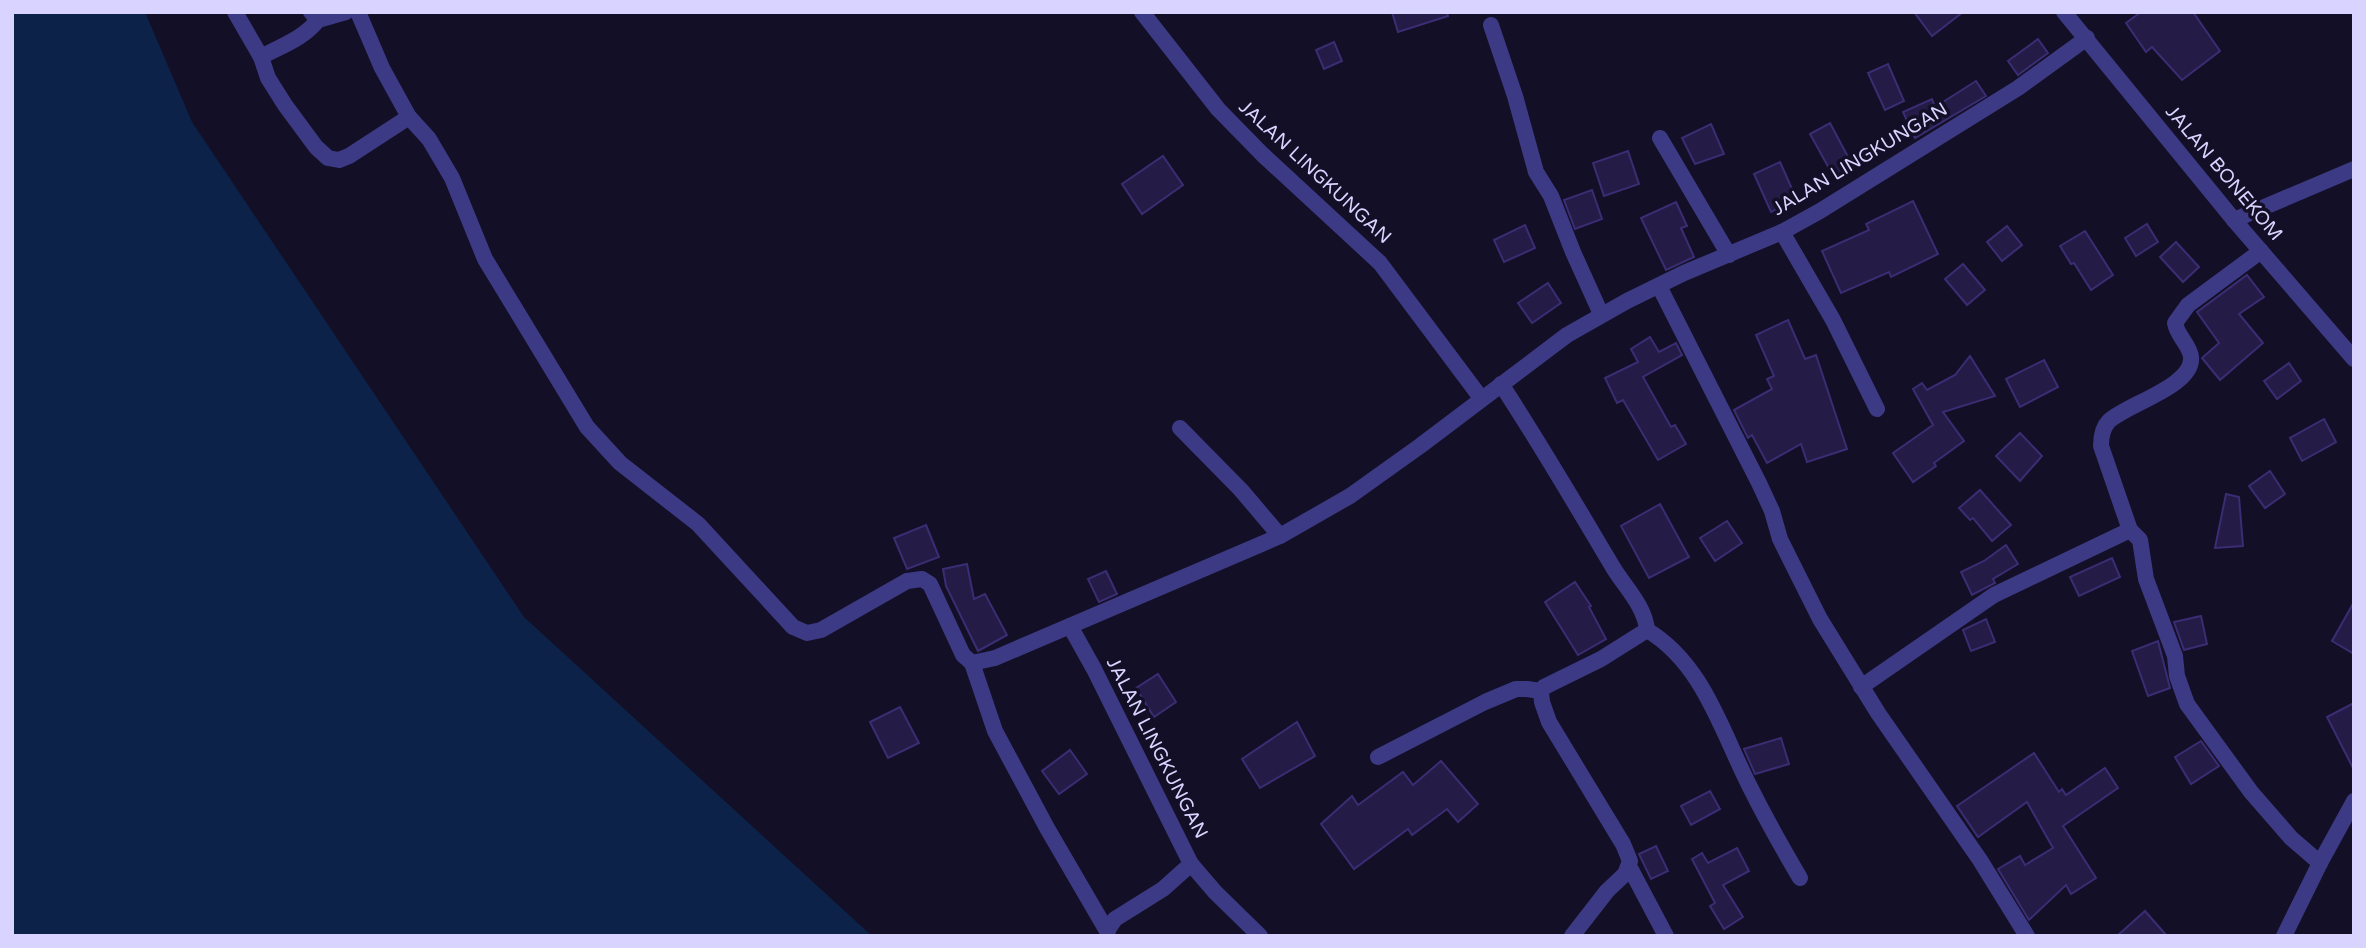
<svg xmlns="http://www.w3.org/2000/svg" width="2366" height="948" font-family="'Varela Round',sans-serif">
  <rect width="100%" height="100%" fill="#130f26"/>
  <polygon fill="#0c2248" points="12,12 145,12 192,122 524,617 872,936 12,936"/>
  <g fill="#241b47" stroke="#3b2d73" stroke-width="2">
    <polygon points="1392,12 1447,12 1448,16 1398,32"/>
    <polygon points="1914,12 1963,12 1932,36"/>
    <polygon points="2141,12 2193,12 2220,51 2182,80 2152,47 2146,52 2126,23"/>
    <polygon points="2038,39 2048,53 2018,75 2008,61"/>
    <polygon points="1334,42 1342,61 1324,69 1316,50"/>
    <polygon points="1888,64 1904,101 1885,110 1868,73"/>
    <polygon points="1976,81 1986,96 1915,138 1903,112 1932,99 1935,107"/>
    <polygon points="1830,123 1854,168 1835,179 1810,134"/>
    <polygon points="1711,124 1724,154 1695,164 1682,138"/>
    <polygon points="1628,151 1639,184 1604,196 1593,163"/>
    <polygon points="1163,156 1183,185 1142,214 1122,184"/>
    <polygon points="1780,162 1797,200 1771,212 1754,174"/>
    <polygon points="1592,190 1602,219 1575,229 1564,200"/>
    <polygon points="1913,201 1938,254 1891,277 1889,272 1841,293 1822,251 1869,230 1866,224"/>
    <polygon points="1676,202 1687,226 1681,228 1694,257 1666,270 1641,218"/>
    <polygon points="2147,224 2158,242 2136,256 2125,238"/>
    <polygon points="1525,225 1535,248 1504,262 1494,240"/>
    <polygon points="2007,226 2022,245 2002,261 1987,242"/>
    <polygon points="2085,231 2113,275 2091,290 2074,263 2071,264 2060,246"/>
    <polygon points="2176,242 2199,267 2183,282 2160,257"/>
    <polygon points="1963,264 1985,290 1967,305 1945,279"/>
    <polygon points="2247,275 2264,297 2239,314 2263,343 2220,380 2202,358 2219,343 2197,312"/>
    <polygon points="1548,283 1561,303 1532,323 1518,303"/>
    <polygon points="1788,320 1805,359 1816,355 1847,449 1807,462 1801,444 1767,463 1752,435 1748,438 1734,410 1772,389 1767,379 1774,376 1756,335"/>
    <polygon points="1650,337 1659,352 1676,343 1682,355 1643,377 1671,427 1675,425 1686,444 1658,460 1623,400 1617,403 1605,378 1638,362 1631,349"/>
    <polygon points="1970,356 1995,396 1943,412 1964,441 1934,463 1936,466 1913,482 1893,453 1933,425 1913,389 1922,383 1927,390 1955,375"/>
    <polygon points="2044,360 2058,387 2020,407 2006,379"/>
    <polygon points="2289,363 2301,381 2277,399 2264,381"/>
    <polygon points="2324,419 2336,442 2302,461 2290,438"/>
    <polygon points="2020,433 2042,456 2020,481 1996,456"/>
    <polygon points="2270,471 2285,494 2265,508 2249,486"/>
    <polygon points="1980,490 2011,525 1992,541 1973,518 1970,520 1959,508"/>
    <polygon points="2226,494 2239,497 2243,546 2215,548"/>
    <polygon points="1660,504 1689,557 1649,578 1621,526"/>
    <polygon points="1727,521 1742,543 1715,561 1700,538"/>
    <polygon points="926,525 939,557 907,569 894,538"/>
    <polygon points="2006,545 2018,564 1993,579 1995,583 1972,595 1961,572 1984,561"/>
    <polygon points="2112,558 2120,577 2079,596 2070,577"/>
    <polygon points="967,564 974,599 985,594 1007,635 978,651 946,586 943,569"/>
    <polygon points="1106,571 1117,594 1099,602 1088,579"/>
    <polygon points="1575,582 1591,606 1589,607 1606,639 1578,655 1545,602"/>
    <polygon points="2354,602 2354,654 2332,641"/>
    <polygon points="2201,616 2207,644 2184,650 2174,622"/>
    <polygon points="1986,619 1995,642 1971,651 1963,630"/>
    <polygon points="2158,641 2170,688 2148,696 2132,651"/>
    <polygon points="1158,674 1176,702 1154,717 1136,688"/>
    <polygon points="2354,703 2354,770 2327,717"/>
    <polygon points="900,707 919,743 888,758 870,722"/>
    <polygon points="1297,722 1315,756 1260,788 1242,759"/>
    <polygon points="1781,738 1789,764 1755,774 1744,749"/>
    <polygon points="2201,741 2219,766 2191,784 2175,757"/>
    <polygon points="1070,750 1087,774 1059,794 1042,771"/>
    <polygon points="2034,753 2059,792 2062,789 2066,795 2105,768 2118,788 2063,826 2096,878 2071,894 2066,885 2029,920 1998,869 2020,856 2025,865 2053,848 2027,802 1978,837 1957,806"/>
    <polygon points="1441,761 1478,804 1458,822 1447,809 1412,835 1408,829 1354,869 1321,824 1352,796 1358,805 1403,772 1413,785"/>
    <polygon points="1710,791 1720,809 1691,825 1681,806"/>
    <polygon points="1656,846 1668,871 1651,879 1639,854"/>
    <polygon points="1737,848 1749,871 1723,885 1743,917 1724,929 1710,906 1715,903 1692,859 1702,853 1708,863"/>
    <polygon points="2145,911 2167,936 2117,936"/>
  </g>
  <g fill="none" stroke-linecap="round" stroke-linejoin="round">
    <g stroke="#3d3a85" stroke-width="16">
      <polyline points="235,12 261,57"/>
      <polyline points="311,12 318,20 346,12"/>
      <polyline points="358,12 382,68 409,117 429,139 452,178 485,259 587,427 620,463 698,524 793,627 807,633 821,630 907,581 922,579 930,584 963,655 972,663 995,731 1047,828 1107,931"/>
      <polyline points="1142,12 1218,109 1262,154 1380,263 1481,398"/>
      <polyline points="2064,12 2234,220 2354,359"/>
      <path d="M 318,20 C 303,39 281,46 261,57 L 268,78 L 285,105 L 316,147 L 328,158 L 339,160 L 349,156 L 409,117"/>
      <polyline points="1491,25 1515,96 1536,172 1551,196 1573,252 1601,314"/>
      <polyline points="1660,138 1729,255"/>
      <polyline points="2234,220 2354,169"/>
      <polyline points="1782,232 1833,320 1877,409"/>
      <polyline points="1659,286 1759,483 1772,511 1780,539 1820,619 1878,713 1980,860 2027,936"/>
      <path d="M 1501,384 C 1541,445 1577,507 1614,569 C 1626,588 1645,607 1647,630"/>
      <polyline points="1180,428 1241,490 1280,536"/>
      <path d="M 2130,530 L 2101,446 C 2101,437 2102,428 2109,421 C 2127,404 2194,386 2191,357 C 2190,345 2177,336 2175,323 L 2188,305 L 2261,251"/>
      <polyline points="1070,626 1094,669 1191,864 1163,889 1115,919 1107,931 1108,936"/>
      <path d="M 1647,630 C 1704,664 1722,733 1751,789 C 1766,819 1783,849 1800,878"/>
      <polyline points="972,663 995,658 1280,536 1350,496 1420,446 1567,335 1627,301 1684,273 1782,232 1820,211 2018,88 2087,38"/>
      <polyline points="1861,687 1994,595 2130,530 2140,540 2146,579 2175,656 2177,676 2187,704 2251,792 2291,838 2320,863"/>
      <polyline points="1541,691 1542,702 1549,722 1623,844 1630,861 1625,874 1607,891 1572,936"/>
      <polyline points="1378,757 1485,702 1516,689 1527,689 1541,691 1544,687 1601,659 1647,630"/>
      <polyline points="1191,864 1215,892 1260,936"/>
      <polyline points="1629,866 1666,936"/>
      <polyline points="2284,936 2320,863 2354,801"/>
    </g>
  </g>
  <g text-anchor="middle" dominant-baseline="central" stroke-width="7" stroke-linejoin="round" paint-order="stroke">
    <g font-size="19" fill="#d9d4ff" stroke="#130f26">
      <text transform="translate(1860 159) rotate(-31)">JALAN LINGKUNGAN</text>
      <text transform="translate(1315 172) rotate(43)">JALAN LINGKUNGAN</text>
      <text transform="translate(2224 173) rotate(50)">JALAN BONEKOM</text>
      <text transform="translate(1157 748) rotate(63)">JALAN LINGKUNGAN</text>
    </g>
  </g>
  <rect width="2366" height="948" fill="none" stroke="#d9d4ff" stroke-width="28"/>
</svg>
